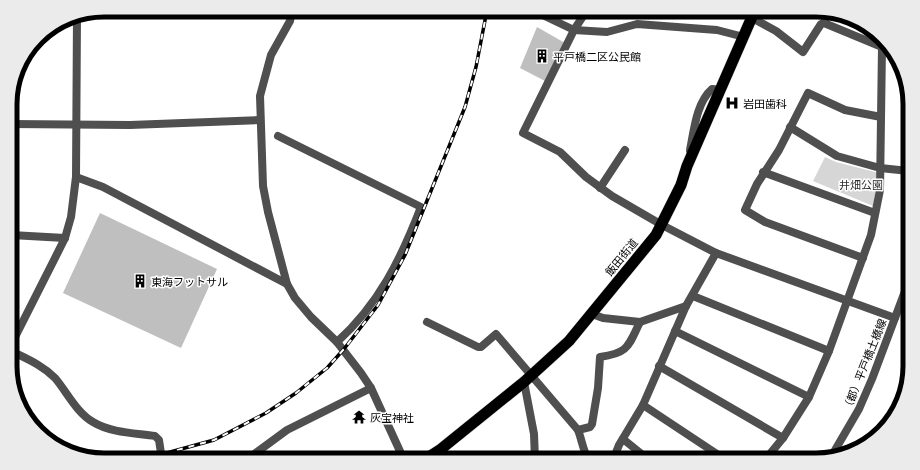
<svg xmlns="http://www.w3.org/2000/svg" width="920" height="470" font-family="Barlow,'Noto Sans JP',sans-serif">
  <rect width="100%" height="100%" fill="#fff"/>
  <polygon fill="#d6d6d6" points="825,157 836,162 879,173 873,206 813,181"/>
  <g fill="#bfbfbf">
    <polygon points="537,27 565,43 545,81 520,68"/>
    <polygon points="100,213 217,269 181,348 63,293"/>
  </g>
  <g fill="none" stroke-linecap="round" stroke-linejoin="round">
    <g stroke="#dbdbdb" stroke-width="12">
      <polyline id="trunk" points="424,460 441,449 524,382 569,341 656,235 681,185 687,166 755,10"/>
    </g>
    <g stroke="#4f4f4f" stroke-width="8">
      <polyline points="292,10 290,21 271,55 260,96 263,186 268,212 287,284 295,298 311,317 337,342 361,373 371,388 404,460"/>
      <polyline points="532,10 574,30 607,32 637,24 717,30 744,37"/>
      <polyline points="587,10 574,30 523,133 560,152 586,177 612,196 662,225 716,253 895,318"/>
      <polyline points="85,14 290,10"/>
      <polyline points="752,18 776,31 803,52 821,24 824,23 882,47 890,48"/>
      <polyline points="824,23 827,13"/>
      <polyline points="10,124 130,125 260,120"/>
      <polyline points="790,127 837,156 880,168 909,171"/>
      <path d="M 278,136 L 421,207 C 401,259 379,304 337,342"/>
      <path d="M 690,150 C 694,131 696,103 712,89 L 721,90"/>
      <polyline points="763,172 875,213"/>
      <polyline points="76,177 103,187 287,284"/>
      <polyline points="600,188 625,150"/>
      <polyline points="11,235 65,238"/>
      <polyline points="863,258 765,222 745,210 757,184 779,150 808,93 845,110 881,117"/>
      <polyline points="693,296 829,351"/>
      <polyline points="592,314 603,318 640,322"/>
      <path d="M 427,322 L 478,347 L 481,347 L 496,334 L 578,430 L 590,427 L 592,424 L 598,388 L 600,357 C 629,353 628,346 640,322 L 686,306"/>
      <polyline points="675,331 809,397"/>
      <polyline points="11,345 55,258 65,238 71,217 76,177 77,15"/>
      <path d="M 11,351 C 27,359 42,365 55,378 C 67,392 76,412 93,422 C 111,433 135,433 155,436 L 159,440 L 162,460"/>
      <polyline points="659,366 783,438"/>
      <polyline points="524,382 534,434 535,460"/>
      <polyline points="643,405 726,460"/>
      <path d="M 578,430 C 582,440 583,452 589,460"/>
      <polyline points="623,439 649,460"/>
      <polyline points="235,460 253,455 287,430 371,388"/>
      <polyline points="613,460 619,445 643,405 686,306 716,253"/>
      <polyline points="765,460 783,438 809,397 829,351 871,235 880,190 882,47"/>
    </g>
    <polyline stroke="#4f4f4f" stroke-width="8" points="831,457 859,409 872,379 910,278"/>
    <use href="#trunk" stroke="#000" stroke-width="11"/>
    <g stroke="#000" stroke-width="3.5">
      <polyline id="rail" points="118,460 152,457 214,440 266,413 296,393 327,368 344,349 378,305 405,255 465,107 476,67 487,10"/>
    </g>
    <use href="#rail" stroke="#fff" stroke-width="2" stroke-dasharray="6" stroke-linecap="butt"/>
  </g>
  <defs>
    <g id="building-bare" transform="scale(1.08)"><path d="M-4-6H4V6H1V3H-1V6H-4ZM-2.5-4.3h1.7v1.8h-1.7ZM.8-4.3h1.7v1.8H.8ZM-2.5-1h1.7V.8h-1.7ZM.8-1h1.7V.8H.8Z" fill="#000" stroke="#fff" stroke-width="2.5" paint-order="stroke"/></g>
    <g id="hospital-bare" transform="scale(1.08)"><path d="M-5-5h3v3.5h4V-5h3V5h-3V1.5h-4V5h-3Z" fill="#000" stroke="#fff" stroke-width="2.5" paint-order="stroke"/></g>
    <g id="temple-bare" transform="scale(1.08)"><path d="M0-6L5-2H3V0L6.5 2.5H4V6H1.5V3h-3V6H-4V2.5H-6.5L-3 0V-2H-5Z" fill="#000" stroke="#fff" stroke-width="2.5" paint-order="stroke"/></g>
  </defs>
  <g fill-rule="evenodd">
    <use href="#building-bare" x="542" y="56"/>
    <use href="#hospital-bare" x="732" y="103"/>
    <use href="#building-bare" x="140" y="281"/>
    <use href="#temple-bare" x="359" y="417"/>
  </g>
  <g text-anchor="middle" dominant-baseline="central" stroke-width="3" stroke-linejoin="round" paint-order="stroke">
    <g font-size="11" fill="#000" stroke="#fff" text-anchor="start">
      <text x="553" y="56">平戸橋二区公民館</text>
      <text x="743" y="103">岩田歯科</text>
      <text x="151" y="281">東海フットサル</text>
      <text x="370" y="417">灰宝神社</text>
    </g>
    <g font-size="11" fill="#2d2d2d" stroke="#fff">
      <text x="861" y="184">井畑公園</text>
    </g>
    <g font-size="11" fill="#000" stroke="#fff">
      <text transform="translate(621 257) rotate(-51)">飯田街道</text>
      <text transform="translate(864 365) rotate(-68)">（都）平戸橋土橋線</text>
    </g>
  </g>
  <path d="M0 0H920V470H0ZM104 17H816A87 87 0 0 1 903 104V366A87 87 0 0 1 816 453H104A87 87 0 0 1 17 366V104A87 87 0 0 1 104 17Z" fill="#ebebeb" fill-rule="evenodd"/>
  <path fill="none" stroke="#000" stroke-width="5" d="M104 17H816A87 87 0 0 1 903 104V366A87 87 0 0 1 816 453H104A87 87 0 0 1 17 366V104A87 87 0 0 1 104 17Z"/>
</svg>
